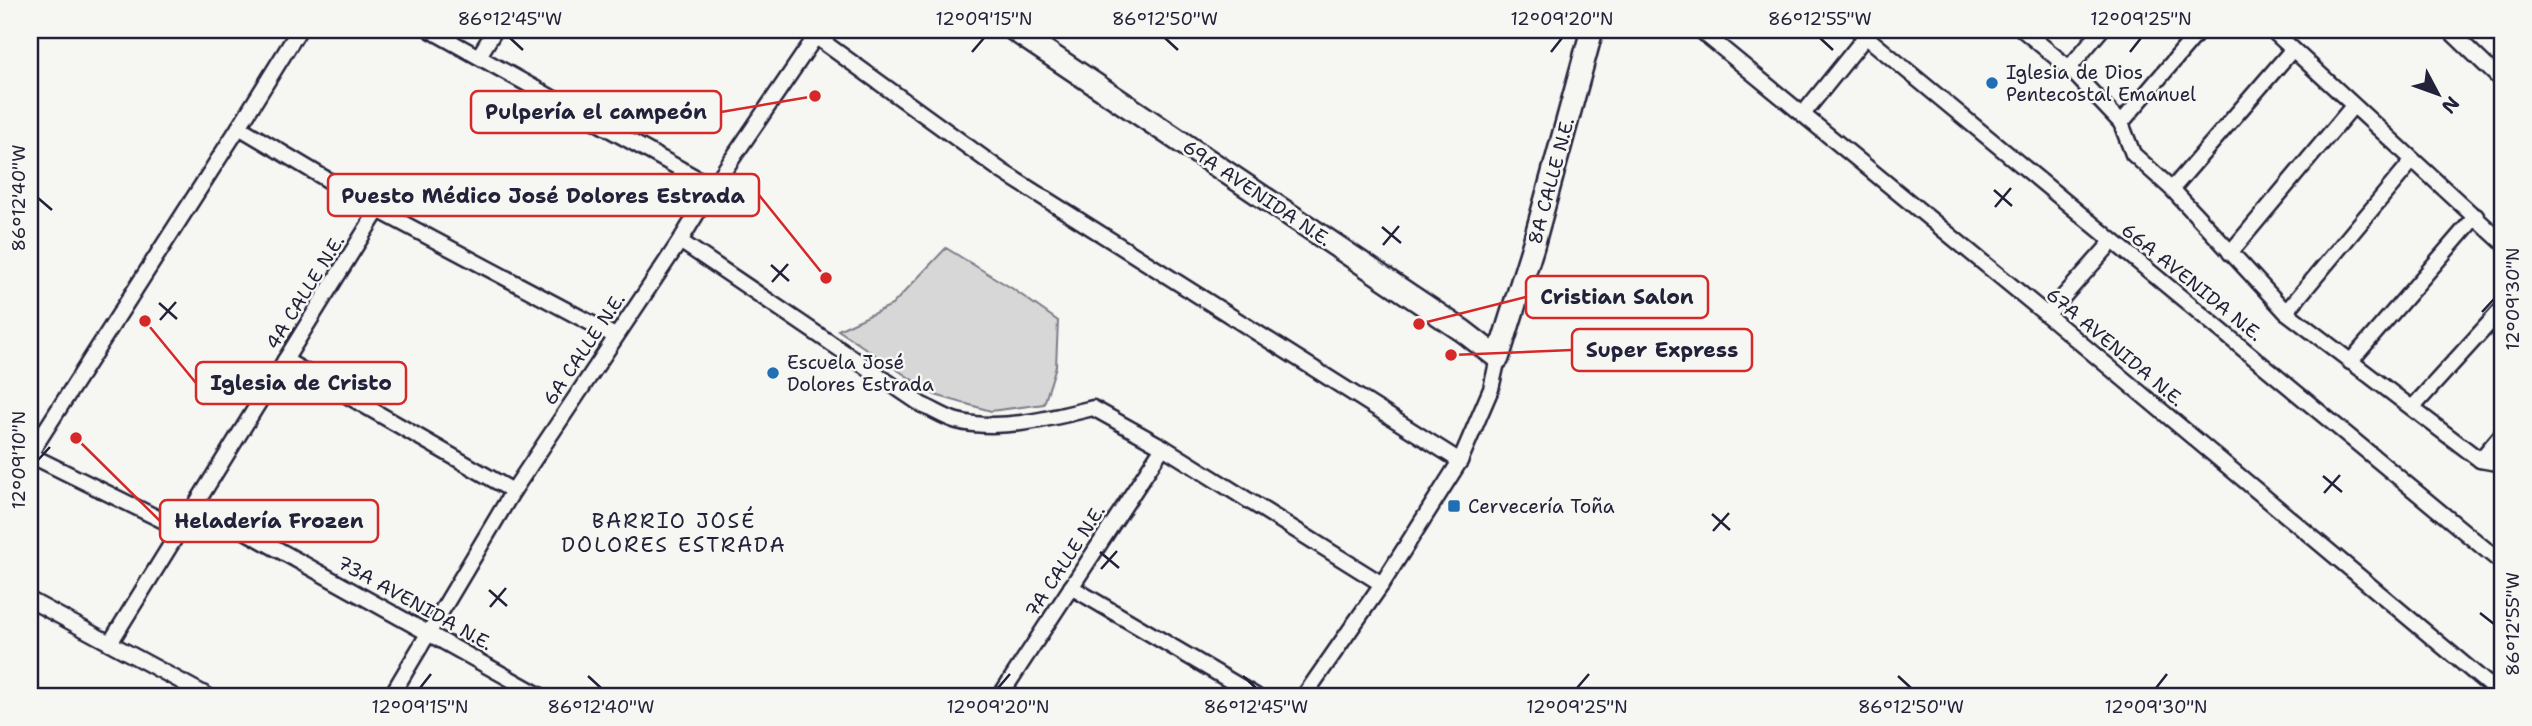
<svg xmlns="http://www.w3.org/2000/svg" width="2532" height="726" font-family="'Shantell Sans',sans-serif">
  <rect width="100%" height="100%" fill="#f6f6f2"/>
  <filter id="ink" filterUnits="userSpaceOnUse"><feTurbulence type="fractalNoise" baseFrequency=".0143" numOctaves="2"/><feDisplacementMap in="SourceGraphic" scale="14" xChannelSelector="R" yChannelSelector="G"/><feConvolveMatrix kernelMatrix="1 2 1 2 8 2 1 2 1" color-interpolation-filters="sRGB"/></filter>
  <g filter="url(#ink)">
    <polygon fill="#d7d7d7" stroke="#7c7c89" stroke-width="2" points="946,248 1013,289 1058,321 1056,366 1044,404 991,411 935,395 838,330 892,305"/>
    <g fill="none" stroke-linecap="round" stroke-linejoin="round">
      <g stroke="#22223b" stroke-width="19">
        <g id="street">
          <polyline points="430,30 713,187"/>
          <polyline points="1700,30 2047,315 2502,696"/>
          <polyline points="1858,30 2502,563"/>
          <polyline points="2023,30 2069,68 2121,123 2133,154 2172,189 2286,312 2480,460 2502,464"/>
          <polyline points="2272,30 2502,242"/>
          <polyline points="2449,30 2502,81"/>
          <polyline points="815,36 1003,172 1460,461"/>
          <polyline points="479,56 495,30"/>
          <polyline points="2069,68 2101,30"/>
          <polyline points="1803,114 1866,36"/>
          <polyline points="2121,123 2200,30"/>
          <polyline points="239,127 378,210 615,336"/>
          <polyline points="2172,189 2292,50"/>
          <path d="M 680,241 L 922,405 C 934,410 946,418 957,421 C 1000,432 1052,418 1093,408 L 1163,447 L 1382,584"/>
          <polyline points="2230,253 2353,106"/>
          <polyline points="2286,312 2412,161"/>
          <polyline points="2047,315 2112,242"/>
          <polyline points="285,360 513,491"/>
          <polyline points="2350,362 2476,216"/>
          <polyline points="2413,407 2502,309"/>
          <polyline points="30,454 239,127 299,30"/>
          <polyline points="30,455 180,529"/>
          <polyline points="2480,460 2502,434"/>
          <polyline points="196,504 541,696"/>
          <polyline points="1071,587 1256,696"/>
          <polyline points="30,600 208,696"/>
          <polyline points="110,643 378,210"/>
          <polyline points="391,696 513,491 680,241 713,187 820,30"/>
          <polyline points="1000,696 1163,447"/>
          <polyline points="1304,696 1382,584 1460,461 1491,389 1498,358"/>
        </g>
      </g>
      <g stroke="#22223b" stroke-width="26">
        <polyline id="secondary" points="1014,30 1463,331 1498,358 1533,246 1592,30"/>
      </g>
      <use href="#street" stroke="#f6f6f2" stroke-width="14"/>
      <use href="#secondary" stroke="#f6f6f2" stroke-width="21"/>
    </g>
  </g>
  <path fill="none" stroke="#22223b" stroke-width="2.5" d="M 510,38 L 523,50M 1165,38 L 1178,50M 1820,38 L 1833,50M 972,52 L 984,38M 1551,52 L 1562,38M 2130,52 L 2141,38M 1994,190 L 2012,206M 38,198 L 52,210M 1995,207 L 2011,188M 1382,227 L 1401,243M 1383,245 L 1399,226M 771,265 L 789,281M 772,282 L 788,264M 159,303 L 177,319M 2482,312 L 2494,299M 160,320 L 176,302M 38,460 L 50,447M 2323,476 L 2342,492M 2324,493 L 2340,475M 1712,514 L 1730,530M 1713,531 L 1729,513M 1100,552 L 1119,568M 1101,569 L 1117,551M 489,590 L 507,606M 490,607 L 506,588M 2480,613 L 2494,624M 588,676 L 601,688M 1243,676 L 1256,688M 1898,676 L 1911,688M 420,688 L 431,674M 998,688 L 1010,674M 1577,688 L 1589,674M 2156,688 L 2167,674"/>
  <g fill="#1f6fb2" stroke="#f6f6f2" stroke-width="2.5">
    <circle cx="1992" cy="83" r="7"/>
    <circle cx="773" cy="373" r="7"/>
    <rect x="1447" y="499" width="14" height="14" rx="3.5"/>
  </g>
  <g text-anchor="middle" dominant-baseline="central" stroke-width="5" stroke-linejoin="round" paint-order="stroke">
    <g font-size="19" fill="#22223b" stroke="#f6f6f2" text-anchor="start">
      <text x="2006" y="72">Iglesia de Dios<tspan x="2006" dy="22">Pentecostal Emanuel</tspan></text>
      <text x="787" y="362">Escuela José<tspan x="787" dy="22">Dolores Estrada</tspan></text>
      <text x="1468" y="506">Cervecería Toña</text>
    </g>
    <g font-size="19" fill="#22223b" stroke="#f6f6f2">
      <text transform="translate(1551 181) rotate(-75)">8A CALLE N.E.</text>
      <text transform="translate(1257 193) rotate(34)">69A AVENIDA N.E.</text>
      <text transform="translate(2192 282) rotate(39)">66A AVENIDA N.E.</text>
      <text transform="translate(305 292) rotate(-58)">4A CALLE N.E.</text>
      <text transform="translate(2115 347) rotate(40)">67A AVENIDA N.E.</text>
      <text transform="translate(584 349) rotate(-56)">6A CALLE N.E.</text>
      <text transform="translate(1065 561) rotate(-57)">7A CALLE N.E.</text>
      <text transform="translate(415 603) rotate(29)">73A AVENIDA N.E.</text>
    </g>
    <g font-size="21" letter-spacing="2" fill="#22223b" stroke="#f6f6f2">
      <text x="674" y="521">BARRIO JOSÉ<tspan x="674" dy="24">DOLORES ESTRADA</tspan></text>
    </g>
  </g>
  <path fill="none" stroke="#d62828" stroke-width="2.5" d="M815 96L721 112M826 278L759 195M1419 324L1526 297M1451 355L1572 350M145 321L196 383M76 438L160 521"/>
  <g fill="#d62828" stroke="#f6f6f2" stroke-width="2.5">
    <circle cx="815" cy="96" r="7"/>
    <circle cx="826" cy="278" r="7"/>
    <circle cx="1419" cy="324" r="7"/>
    <circle cx="1451" cy="355" r="7"/>
    <circle cx="145" cy="321" r="7"/>
    <circle cx="76" cy="438" r="7"/>
  </g>
  <g fill="#f6f6f2" stroke="#d62828" stroke-width="2.5">
    <rect x="471" y="91" width="250" height="42" rx="7"/>
    <rect x="328" y="174" width="431" height="42" rx="7"/>
    <rect x="1526" y="276" width="182" height="42" rx="7"/>
    <rect x="1572" y="329" width="180" height="42" rx="7"/>
    <rect x="196" y="362" width="210" height="42" rx="7"/>
    <rect x="160" y="500" width="218" height="42" rx="7"/>
  </g>
  <g font-size="21" text-anchor="middle" font-weight="bold" fill="#22223b">
    <text x="596" y="119">Pulpería el campeón</text>
    <text x="543" y="203">Puesto Médico José Dolores Estrada</text>
    <text x="1617" y="304">Cristian Salon</text>
    <text x="1662" y="357">Super Express</text>
    <text x="301" y="390">Iglesia de Cristo</text>
    <text x="269" y="528">Heladería Frozen</text>
  </g>
  <rect width="2532" height="726" fill="none" stroke="#f6f6f2" stroke-width="77"/>
  <g transform="translate(2438 94) rotate(131)" stroke="#f6f6f2" stroke-width="5" paint-order="stroke">
  <path d="M0-5L12 26L0 18L-12 26Z" fill="#22223b"/>
  <text y="-10" font-size="19" font-weight="bold" text-anchor="middle" fill="#22223b">N</text>
  </g>
  <rect x="38" y="38" width="2456" height="650" fill="none" stroke="#22223b" stroke-width="2.5"/>
  <g font-size="18" text-anchor="middle" fill="#22223b">
    <text x="510" y="25">86°12'45"W</text>
    <text x="984" y="25">12°09'15"N</text>
    <text x="1165" y="25">86°12'50"W</text>
    <text x="1562" y="25">12°09'20"N</text>
    <text x="1820" y="25">86°12'55"W</text>
    <text x="2141" y="25">12°09'25"N</text>
    <text transform="translate(19 198) rotate(-90)" y="6">86°12'40"W</text>
    <text transform="translate(2513 299) rotate(-90)" y="6">12°09'30"N</text>
    <text transform="translate(19 460) rotate(-90)" y="6">12°09'10"N</text>
    <text transform="translate(2513 624) rotate(-90)" y="6">86°12'55"W</text>
    <text x="420" y="713">12°09'15"N</text>
    <text x="601" y="713">86°12'40"W</text>
    <text x="998" y="713">12°09'20"N</text>
    <text x="1256" y="713">86°12'45"W</text>
    <text x="1577" y="713">12°09'25"N</text>
    <text x="1911" y="713">86°12'50"W</text>
    <text x="2156" y="713">12°09'30"N</text>
  </g>
</svg>
